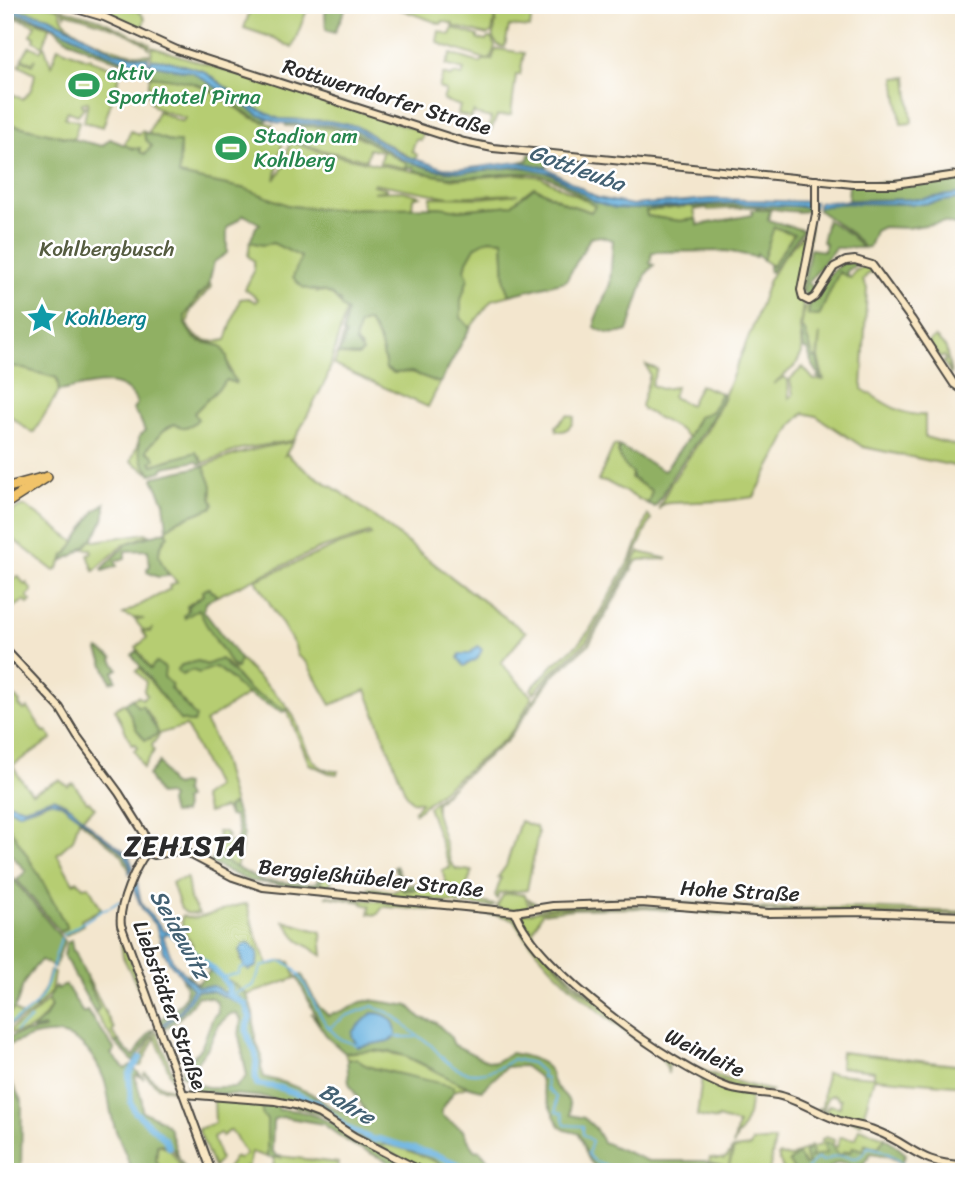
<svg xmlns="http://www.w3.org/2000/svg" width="969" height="1177" font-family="Sriracha,sans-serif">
  <rect width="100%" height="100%" fill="#fff"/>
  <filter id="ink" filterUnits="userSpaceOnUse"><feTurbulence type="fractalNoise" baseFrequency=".0143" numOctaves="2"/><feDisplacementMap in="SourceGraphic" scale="14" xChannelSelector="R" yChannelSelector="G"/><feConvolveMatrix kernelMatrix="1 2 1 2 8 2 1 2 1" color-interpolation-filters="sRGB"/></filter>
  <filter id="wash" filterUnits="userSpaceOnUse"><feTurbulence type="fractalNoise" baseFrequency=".00686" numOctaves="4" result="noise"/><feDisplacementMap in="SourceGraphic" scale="28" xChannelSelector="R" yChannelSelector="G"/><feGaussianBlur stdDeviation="1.57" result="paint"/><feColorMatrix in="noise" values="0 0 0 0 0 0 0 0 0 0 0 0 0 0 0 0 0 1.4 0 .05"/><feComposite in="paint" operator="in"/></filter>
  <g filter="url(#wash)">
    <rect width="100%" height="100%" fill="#f3e6ce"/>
    <g fill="#b6cd72" stroke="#707c4e" stroke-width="2" fill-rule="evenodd">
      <path d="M 11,5 L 46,5 L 59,8 C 61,13 62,19 65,22 C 80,37 128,58 149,54 L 148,58 L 114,52 L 49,17 L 11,8 Z"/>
      <polygon points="101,5 121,5 140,12 145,19 141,30 99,11"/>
      <polygon points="252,5 309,5 292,48 274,38 244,28"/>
      <path d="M 397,5 L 439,5 L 446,8 L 447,5 L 497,5 L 492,33 L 488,35 C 475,32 465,29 453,26 L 453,24 L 443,21 L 441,24 L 397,8 Z"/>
      <polygon points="498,5 533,6 530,28 509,26 505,47 499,46 493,39"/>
      <path d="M 62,9 L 98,19 L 150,44 L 149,48 C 140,35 87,18 66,13 L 65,15 Z"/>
      <path d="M 13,17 L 36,21 L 49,27 L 44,45 L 51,66 L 58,47 L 87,59 L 90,57 L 91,60 L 121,71 L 103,127 L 84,122 L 88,102 L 82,103 L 82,106 L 85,106 L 78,115 L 67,111 L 65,118 L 79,121 L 74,139 C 53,134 28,128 5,123 L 5,90 L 22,99 C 33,91 33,85 35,73 L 19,65 L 22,60 L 33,65 L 35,59 L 33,64 L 22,58 L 30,46 L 40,51 L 43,46 L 34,41 L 35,37 L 31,35 L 35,25 Z"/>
      <polygon points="453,28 478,36 478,39 486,41 488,38 491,38 495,46 491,58 488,60 443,45 437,41 439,31 450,35"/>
      <polygon points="152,47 241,75 245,74 424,132 421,140 416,139 412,151 417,155 415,160 356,126 329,121 279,119 261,112 203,71 165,60 151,59"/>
      <polygon points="498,49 524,53 520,75 516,75 511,115 497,116 491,130 489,129 491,118 474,114 474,111 471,118 458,114 460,106 443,100 446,91 439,88 443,74 452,77 454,74 462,76 464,70 446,65 451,54 480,63 483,60 492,60 495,51"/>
      <path d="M 150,76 L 187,81 L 206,88 L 250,117 L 273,125 L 272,134 L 283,140 L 275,180 L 284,166 L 290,142 L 321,152 L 380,165 L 455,179 L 518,174 L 541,177 L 595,205 L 592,212 L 567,204 L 534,187 L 511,205 L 458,210 L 430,207 L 431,197 L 481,198 L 518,194 L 449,197 L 374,183 L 373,185 L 386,188 L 386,190 L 373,192 L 403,191 L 420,196 L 413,198 L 412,208 L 325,209 L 290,206 L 246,189 L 179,175 L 180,142 L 172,142 L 148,134 L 158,111 L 182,122 L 185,118 C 155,108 144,110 150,76 Z"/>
      <polygon points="907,77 912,123 901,124 895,78"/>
      <path d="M 309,126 C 358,129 367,142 407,164 L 406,168 L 380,163 L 382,151 L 369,149 L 366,160 L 321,150 L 295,141 L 298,127 Z"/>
      <polygon points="131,131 139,135 142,131 144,132 144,135 152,146 145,154 124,145"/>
      <polygon points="691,206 694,208 708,206 743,208 708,210 707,208 694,210 696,219 680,221 647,216 646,211"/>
      <polygon points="773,227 794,234 772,266 763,260"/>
      <path d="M 810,227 L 800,296 L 803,303 L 800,327 L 802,353 L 795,366 L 773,384 L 784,377 L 788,380 L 789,398 L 793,395 L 790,379 L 803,367 L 814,380 L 824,380 L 818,358 L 820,333 L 817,358 L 814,358 L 804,329 L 801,330 L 804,308 L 809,304 L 808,315 L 819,316 L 839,271 L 851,278 L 855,271 L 867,265 L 879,274 L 871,272 L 866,276 L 863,281 L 867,288 L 862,389 C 880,400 902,417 925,415 L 925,437 L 964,448 L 964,468 L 863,447 L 816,416 L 804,413 L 793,424 L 754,497 L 724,501 L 670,503 L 663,504 L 658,510 L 671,483 L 708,429 L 720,406 L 752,329 L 769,280 L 783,257 Z"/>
      <polygon points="489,239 503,240 505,282 510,295 492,300 470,328 461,318 461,300 468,278 465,270 467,261 475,246"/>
      <path d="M 250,242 L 263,245 L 273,243 L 302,257 L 299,266 L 316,292 C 334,289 336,302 346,310 L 327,378 L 295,439 L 291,441 L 241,449 L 203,463 L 200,456 L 173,458 L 153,465 L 147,449 L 163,431 L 194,413 L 227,379 L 234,383 C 231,375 227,352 222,348 C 213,339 178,342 185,317 C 188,303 205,294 210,282 L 211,287 L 191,310 L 187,324 C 193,340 211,344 226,340 L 240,299 L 248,298 L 256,302 L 258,299 L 245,289 L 254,271 L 254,261 L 248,256 Z"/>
      <path d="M 367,321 C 380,336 383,350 386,369 L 394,373 L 411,372 L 440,383 L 428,407 L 334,365 L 344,333 L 341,355 L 358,356 L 361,348 L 355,342 L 359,325 Z"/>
      <polygon points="935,337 946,348 951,374 949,374 949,371 943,362 946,360 944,356 940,358 928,342"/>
      <polygon points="5,364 57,378 59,391 34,432 32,433 5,412"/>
      <polygon points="646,365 657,369 651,385 661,389 676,387 672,397 690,405 700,385 721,393 712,411 695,422 688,438 680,430 644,410 641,406 650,375"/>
      <path d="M 567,415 L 574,417 C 573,426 567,432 557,431 L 556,426 Z"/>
      <path d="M 293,442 L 285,455 L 287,454 C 306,474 331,484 353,501 C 411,544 466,591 526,632 L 501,663 L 532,697 L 517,725 L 505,739 L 415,813 L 414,811 L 421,802 L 412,801 L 405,792 L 366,690 L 331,705 L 307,663 L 297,655 L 295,646 L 256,580 L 333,547 L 371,535 L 369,533 L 319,549 L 217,596 L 209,588 L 202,591 L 203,595 L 187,606 L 188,612 L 199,609 L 218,645 L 226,653 L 229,661 L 234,669 L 240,659 C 254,676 273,689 287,706 C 305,726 302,773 338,771 L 337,774 L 329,773 L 309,764 L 287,710 L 249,690 L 225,662 L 216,661 L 206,665 L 198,661 L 182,665 L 195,671 L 215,667 L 225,671 L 248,694 L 205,722 C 222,747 225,776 234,804 L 227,808 L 229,816 L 224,808 L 208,813 L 202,797 L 216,787 L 186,726 L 161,733 L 152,745 L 154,751 L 143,768 L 134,750 L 138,748 L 136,744 L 132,745 L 115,709 L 125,703 L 137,730 L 149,739 L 158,734 C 156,722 149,715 142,706 L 138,707 L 132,699 L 138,696 L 142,699 L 147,695 L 144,691 L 146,682 L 136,671 L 140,668 L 180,720 L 190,709 L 153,668 L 150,669 L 136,647 L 147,638 L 142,631 L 150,632 L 153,628 L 148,631 L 143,630 L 135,620 L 144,619 L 133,618 L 123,614 L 170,589 L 169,586 L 177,582 C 161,566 150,557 168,535 L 167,529 L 179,520 L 211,508 L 212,486 L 204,466 C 234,453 261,447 293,442 Z"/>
      <polygon points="138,443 139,451 149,473 131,461"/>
      <polygon points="614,445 619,446 618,453 632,473 631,478 652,491 648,504 607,482 598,481"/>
      <path d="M 25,506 L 75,542 C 68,553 62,558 57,570 L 54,571 L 5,533 L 5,526 L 15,509 Z"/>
      <polygon points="648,515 651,519 630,565 586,642 550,674 534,693 531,689 553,665 577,645 589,631 633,554"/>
      <polygon points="146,533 149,535 124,544 94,571 88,555 92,552 91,549 83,549 93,537 93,541 96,541"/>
      <polygon points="639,552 668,559 639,560 636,562 589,644 552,677 507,741 458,781 436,803 436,813 451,863 456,869 472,871 465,892 471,894 470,899 494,905 492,907 340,891 341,888 369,891 369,887 393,892 402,888 404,891 447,886 442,870 450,868 428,807 506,740 550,677 588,644"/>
      <polygon points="18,576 25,585 27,583 32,591 27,596 31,601 28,604 25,600 13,608 5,599 5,586"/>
      <polygon points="5,688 20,702 19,705 24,710 28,708 44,732 47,731 52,739 13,765 19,777 32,793 59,780 68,786 73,783 87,802 89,801 95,808 82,818 65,803 53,798 24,808 5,802"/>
      <path d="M 49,801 L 57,801 L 70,809 L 92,830 L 118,848 L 125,854 L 130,866 L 129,870 L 122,855 L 79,820 L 73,840 L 57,854 L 73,883 L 78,881 L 83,887 L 89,886 L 101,909 L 81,920 L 83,925 L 65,936 L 60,932 L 67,928 L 39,875 L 5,820 L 5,806 C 20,814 35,808 49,801 Z"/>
      <polygon points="520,821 536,827 538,834 527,890 499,893 497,899 495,896 501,878 498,877 506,866"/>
      <polygon points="217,832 225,832 228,837 220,840 221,845 231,842 234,850 239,850 242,846 236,868 214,856 219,850 215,846 219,840"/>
      <polygon points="319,873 330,875 332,879 329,887 323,890 322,886 321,889 314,889 322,880 318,878"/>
      <polygon points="187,878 190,899 199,914 186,913 181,909 172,883 177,880"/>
      <polygon points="510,893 525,895 529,907 515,910 498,908 497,906 503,895"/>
      <path d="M 325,896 L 512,914 L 572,984 L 672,1060 L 669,1063 L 668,1074 C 665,1054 651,1052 636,1040 C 590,1005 544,968 513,919 L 497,915 L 387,907 L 383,907 L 377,915 L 369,914 L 370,906 L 362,904 L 362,902 Z"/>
      <polygon points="627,898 769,909 858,908 964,912 964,914 768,911 659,902 533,908 529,899 537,904"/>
      <path d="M 247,904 L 254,931 L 268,965 L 283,961 L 290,962 L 296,978 L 247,995 L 231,982 L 210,971 L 187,951 L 193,945 C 187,936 180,928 182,916 C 202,924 226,904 247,904 ZM 240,951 L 258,952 L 254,968 L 241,961 Z"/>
      <path d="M 642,906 L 769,915 L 859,914 L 964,918 L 964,920 L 867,917 L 787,919 L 643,908 L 573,909 L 542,913 L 533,930 L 534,938 L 574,981 L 618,1015 L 616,1017 C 584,993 554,965 529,934 L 530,928 L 525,927 L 519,916 L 521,914 L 554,908 Z"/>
      <polygon points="284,921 321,932 323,956 298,940"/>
      <polygon points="124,942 150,1014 149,1015 143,998 123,957 121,943"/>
      <polygon points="83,969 114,1029 112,1032 119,1041 115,1043 95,1013 99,1008 81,970"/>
      <polygon points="50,971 54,972 51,992 37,1008 35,1006 46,987"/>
      <path d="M 48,1000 L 51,1006 C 42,1025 26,1036 6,1032 L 35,1013 Z"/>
      <polygon points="34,1007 36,1009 32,1013 5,1028 5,1016 14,1009 21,1016"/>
      <path d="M 157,1032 L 179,1090 L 176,1091 L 158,1087 L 144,1074 L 146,1073 C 155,1082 162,1089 176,1089 L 155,1037 L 141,1066 L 137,1066 L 150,1040 Z"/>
      <polygon points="366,1049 405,1056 467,1087 454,1091 452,1086 373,1068 350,1059 347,1060 345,1053"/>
      <polygon points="841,1052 964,1066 964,1086 874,1078 861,1124 825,1112 829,1105 840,1107 841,1099 837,1098 837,1096 832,1095 827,1098 823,1111 817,1108 822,1108 826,1073 874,1077 874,1071 840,1067"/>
      <path d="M 683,1061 C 711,1076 742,1084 773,1091 C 742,1097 709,1076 682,1062 Z"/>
      <polygon points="702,1078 751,1096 748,1115 740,1134 738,1134 733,1146 738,1124 718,1118 717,1120 697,1116"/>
      <polygon points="214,1099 262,1101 261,1107 267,1120 267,1157 251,1152 249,1166 244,1168 243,1172 225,1171 235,1157 238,1159 246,1154 231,1130 222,1136 220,1133 213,1137 220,1159 214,1168 198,1129 215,1123"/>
      <polygon points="859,1128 885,1137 878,1148 871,1146 863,1150 844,1152 843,1155 839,1155 830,1144 824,1143 827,1154 810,1158 811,1150 806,1151 805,1155 808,1164 793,1169 795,1172 784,1172 778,1156 779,1155 791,1157 811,1146 811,1148 820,1145 822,1139 826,1137 834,1140 833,1146 837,1147 840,1137 856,1139"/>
      <path d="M 775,1140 L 769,1172 L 727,1172 L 728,1168 L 709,1162 L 710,1158 C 723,1160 727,1161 732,1148 L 729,1166 L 734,1149 L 750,1147 L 752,1142 Z"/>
      <polygon points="158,1144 169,1148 185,1172 163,1172 156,1160"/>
      <path d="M 375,1144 C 393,1144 420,1153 436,1162 C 444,1166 448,1171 457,1172 L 426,1172 Z"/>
      <polygon points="279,1156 338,1163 338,1172 273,1172 274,1159"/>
    </g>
    <g fill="#90b064" stroke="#5e6e48" stroke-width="2" fill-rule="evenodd">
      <polygon points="328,5 347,5 335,32 326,29 325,14"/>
      <path d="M 11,12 L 36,16 L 103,52 L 148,67 C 119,64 90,51 65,38 C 60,35 58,30 53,27 C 39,20 25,17 10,15 Z"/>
      <path d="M 150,64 L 192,72 L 268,118 L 266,122 C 243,115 226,97 204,87 C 187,80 168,78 150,76 Z"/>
      <path d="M 5,123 L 102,146 L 110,139 L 134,149 L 140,148 L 140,152 L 145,154 L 152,146 L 145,139 L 144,132 L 172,142 L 180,142 L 179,175 L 246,189 L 290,206 L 325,209 L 440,207 L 459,210 L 511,205 L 534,187 L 567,204 L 591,212 L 595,206 C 577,194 559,179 538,174 C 517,170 494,176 473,177 C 453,178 432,176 414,170 L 414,167 L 406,168 L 407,164 L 357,134 L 329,127 L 286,126 L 285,123 C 309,124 336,121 359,131 C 387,143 406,164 436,170 C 472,177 507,161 543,171 C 555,175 565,182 576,189 C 593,199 611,207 631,209 L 727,203 L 812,207 L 814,209 C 797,216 773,207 754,207 C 735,207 713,205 694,208 L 691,206 L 646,211 L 647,216 L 680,221 L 696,219 L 698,225 L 752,215 L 752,210 L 770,210 L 768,220 L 803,230 L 771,272 L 769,271 L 769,265 L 772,266 L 794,234 L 774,227 L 763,260 L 757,254 L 756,257 L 726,251 L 652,252 L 650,264 L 654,265 L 646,274 L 628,331 C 616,335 606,335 595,327 L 595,320 L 610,284 L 613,240 L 600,236 L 590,238 L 566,281 L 510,295 L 505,282 L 503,240 L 489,239 L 475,247 L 467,261 L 465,270 L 468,278 L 461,300 L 461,318 L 470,328 L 440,383 L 411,372 L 394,373 L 386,369 C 383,350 380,336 367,321 L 359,325 L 355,342 L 363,352 L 358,356 L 337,354 L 342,348 L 346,335 L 343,333 L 347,311 L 341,307 L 340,302 C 336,298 330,293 325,292 C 310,288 304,293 293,277 L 301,257 L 273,243 L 263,245 L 250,242 L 256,227 L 260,224 L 244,215 L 227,228 L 227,253 L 214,262 L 208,287 L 199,295 L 185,316 L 185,324 L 193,337 L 199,341 L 221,346 L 227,356 L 229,371 L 236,382 L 235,383 L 227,380 L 194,413 L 198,419 C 191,427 183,430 174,424 L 163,431 L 147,449 L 147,452 L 153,455 L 155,459 L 151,462 L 153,465 L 196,452 L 203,463 L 199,464 L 197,461 L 164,467 L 162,471 L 152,474 C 142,466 137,449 139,437 L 145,431 L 140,419 L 133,410 L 137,403 C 122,371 87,386 59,391 L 57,378 L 5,364 Z"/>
      <polygon points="529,154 546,156 548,159 547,168 519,162 528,160"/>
      <polygon points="964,176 964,193 922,199 848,200 849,185"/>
      <polygon points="964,198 964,228 944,222 907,228 883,227 875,231 869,247 864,248 852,234 818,210 818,207 847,203 922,204"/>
      <polygon points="827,220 851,235 862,248 835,248 808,283 817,290 814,296 807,299 803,291 810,249 824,251 826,243 822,242"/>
      <polygon points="855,262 856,265 846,272 850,278 839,272 819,316 808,315 810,303 830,274 842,263"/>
      <polygon points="804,329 814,358 817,358 822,379 817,377 819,375 811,362 808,350 804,349 801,330"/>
      <path d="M 721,393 L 723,396 C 710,426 690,450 672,477 C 666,487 662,498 655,507 L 648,504 L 652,491 L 632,478 L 632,473 C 624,466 617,457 619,446 L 664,471 L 688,438 L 698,417 L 712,411 Z"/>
      <polygon points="204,466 212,486 211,497 214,505 211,508 179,520 167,529 164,502 153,479 154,477"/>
      <path d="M 105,503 C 107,528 85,552 63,560 L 64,555 L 68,553 L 94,512 Z"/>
      <path d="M 166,531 L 168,535 C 153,553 159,558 169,576 L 158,577 L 147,572 L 147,568 L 150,567 L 148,550 L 125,551 L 125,558 L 115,561 L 117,566 L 103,571 L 102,569 L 128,543 Z"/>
      <path d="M 209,588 L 217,596 L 207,601 L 203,610 L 240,659 L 237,668 L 231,665 C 222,646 206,630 199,609 L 185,618 L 184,616 L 189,610 L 187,607 L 203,595 L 202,591 Z"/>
      <polygon points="99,649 113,658 112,660 118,669 113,672 116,680 111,682 98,651"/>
      <polygon points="137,651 150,669 156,662 165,668 164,677 172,685 170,688 196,717 194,723 180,720 132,655"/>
      <path d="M 221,659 L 249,690 L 287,710 L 283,712 C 271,706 258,701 246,693 C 233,684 231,675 215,667 L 199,673 L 192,670 L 182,675 L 177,670 L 182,665 L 198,661 L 206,665 Z"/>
      <polygon points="132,699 138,707 142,705 158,732 155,736 145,740 137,730 125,703"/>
      <polygon points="159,762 170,783 175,786 181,784 185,785 184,792 187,798 183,801 185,807 183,813 172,814 169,802 171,798 167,794 159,795 148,775"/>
      <path d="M 234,804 L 244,835 L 238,850 L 235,849 C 238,833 241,834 234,817 L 229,816 L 227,808 Z"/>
      <polygon points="5,820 39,875 67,928 60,932 17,880 26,871 5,848"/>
      <polygon points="214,856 262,881 311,884 317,882 318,878 322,880 314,889 249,881 210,863"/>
      <polygon points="396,866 405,886 426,882 427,886 447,883 448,886 438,889 406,889 404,891 394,867"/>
      <path d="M 6,870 L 64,941 L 55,967 L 41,960 C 35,967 28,975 24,983 C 18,995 19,1010 5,1016 Z"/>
      <polygon points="71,940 73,951 75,951 99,1008 95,1013 64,956 66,944"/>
      <path d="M 210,971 L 231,982 L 247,995 L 253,1013 L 255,1039 L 262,1057 L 261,1068 L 264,1077 L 288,1084 L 310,1093 L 334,1109 L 366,1118 L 368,1116 L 349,1083 L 347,1060 L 357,1058 L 363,1064 L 373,1068 L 453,1086 L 454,1091 L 441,1111 L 442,1116 L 462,1129 L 474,1150 L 480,1151 L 491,1163 L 495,1163 L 508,1172 L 450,1171 L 435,1161 L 394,1145 L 383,1144 L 382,1147 L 374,1146 L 329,1117 L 265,1097 L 189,1091 L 186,1083 L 191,1082 L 207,1087 L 236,1087 L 247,1076 L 239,1036 L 241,1019 L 236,1013 L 230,1014 L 218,1025 L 209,1046 L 186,1077 L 183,1076 L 181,1072 L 202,1046 L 213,1017 L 218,1012 L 217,1002 L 212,998 L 198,996 C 188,1011 178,1022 162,1030 L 161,1028 L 182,1011 L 197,990 L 213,991 L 239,1003 L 233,995 L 223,992 L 213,986 L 197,987 L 185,975 L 187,974 L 197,984 Z"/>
      <path d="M 302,975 L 317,1005 L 329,1016 L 333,1013 L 342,1012 L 361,1002 L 371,1000 L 409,1006 L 421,1018 L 435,1022 L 450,1036 L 454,1045 C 468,1050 482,1062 495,1062 L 511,1053 C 523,1055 544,1060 550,1071 C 552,1074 551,1079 553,1082 C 559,1095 571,1092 570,1115 L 584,1118 L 595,1128 L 603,1142 L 648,1161 L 704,1161 L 728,1168 L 727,1172 L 601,1172 C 582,1156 589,1154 579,1134 C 573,1131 568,1132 563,1129 C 555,1122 541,1088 540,1078 L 524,1066 L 506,1067 L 482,1090 C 454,1085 431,1066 405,1056 C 385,1048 365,1051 345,1053 L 328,1038 L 311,1013 L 320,1024 L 297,977 ZM 366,1019 L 388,1041 L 358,1047 L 352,1036 Z"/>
      <path d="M 183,978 L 193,989 L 181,1009 L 160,1026 L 158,1021 C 170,1012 197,997 182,980 Z"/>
      <path d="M 66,985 L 83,1013 L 87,1011 L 115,1050 L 111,1054 L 125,1069 L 131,1065 L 144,1079 L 137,1075 L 135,1076 L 142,1101 L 142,1111 L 161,1120 L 169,1127 L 179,1158 L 188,1172 L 168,1142 L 168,1149 L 162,1144 L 157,1145 L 156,1160 L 163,1172 L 131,1172 C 128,1154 117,1139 113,1121 C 109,1108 109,1093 104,1079 C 83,1027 52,1025 5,1047 L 5,1039 L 15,1035 L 45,1029 L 44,1027 L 32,1030 L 46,1017 L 51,1007 L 48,1000 L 55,986 L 58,989 Z"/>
      <polygon points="156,1028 134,1062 115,1043 119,1041 126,1050 134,1056 149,1033"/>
      <polygon points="5,1071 22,1102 21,1172 5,1172"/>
      <path d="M 262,1102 L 277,1105 L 279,1110 C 318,1106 375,1148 410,1168 L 407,1172 L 403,1172 L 389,1162 L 351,1144 L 323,1124 L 283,1117 L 274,1119 L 273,1122 L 272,1151 L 280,1158 L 267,1157 L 267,1120 L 262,1114 Z"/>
      <path d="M 885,1137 L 906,1154 L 902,1163 L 888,1156 L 871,1153 L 863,1164 L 855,1166 L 854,1169 L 850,1169 L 848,1163 C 837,1161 833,1164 826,1172 L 795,1172 L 789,1162 L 798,1155 L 805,1165 L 808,1164 L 805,1155 L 806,1150 L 813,1151 L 810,1158 L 826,1153 L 824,1143 L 826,1142 L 830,1143 L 838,1154 L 842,1155 L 844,1152 L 851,1152 L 853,1147 L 863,1150 L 865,1144 L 878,1148 Z"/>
    </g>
    <g fill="#66b1df" stroke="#486e85" stroke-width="2">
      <path d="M 11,8 L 49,17 L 114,52 L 148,58 L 148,65 C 97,59 61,19 11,12 Z"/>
      <polygon points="151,59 165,60 203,71 253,107 279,119 329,121 356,126 405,156 443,168 463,169 519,162 547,168 598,198 632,205 712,199 815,202 814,207 727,203 631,209 615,208 596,202 551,173 520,166 464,172 434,169 403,159 357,130 330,124 279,123 259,115 192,72 150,64"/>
      <polygon points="964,193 964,198 922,204 847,203 818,207 819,202 922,199"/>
      <polygon points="478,646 482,650 477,659 464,666 458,658 460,654 469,654"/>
      <polygon points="53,798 71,807 94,829 128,854 133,867 129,874 130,866 125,854 62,804 49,801 18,813 5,806 5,802 24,808"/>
      <path d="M 137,881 C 138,889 139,899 143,906 C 149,915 158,920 163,931 L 171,931 L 175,935 L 174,937 L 169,933 L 163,936 L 173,962 L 197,987 L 213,986 L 223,992 L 241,998 L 239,1003 L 213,991 L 197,990 L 182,1011 L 161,1028 L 160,1026 L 181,1009 L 193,989 L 170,963 L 164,952 L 156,926 L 143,911 L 133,887 Z"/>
      <polygon points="249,943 258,952 257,966 249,970 244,967 240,950 243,945"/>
      <path d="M 372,1013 C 387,1013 397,1020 396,1037 L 388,1041 L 358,1047 L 352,1036 L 353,1031 Z"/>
    </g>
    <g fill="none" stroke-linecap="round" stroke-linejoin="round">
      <g stroke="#66b1df" stroke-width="2">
        <polyline points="105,910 120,901"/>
        <polyline points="66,933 103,910"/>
        <polyline points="63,935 64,934"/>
        <polyline points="52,968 61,938"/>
        <polyline points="222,977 238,974 240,969 244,967"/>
        <path d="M 230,995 L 253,986 L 262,966 C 268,965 277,961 283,962 C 302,965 315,1013 329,1028 L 346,1016 L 373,1006 C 379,1011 381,1009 387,1012 C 400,1017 409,1032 421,1038 C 430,1042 435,1050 441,1056 C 464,1081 489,1076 513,1059 L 532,1063 L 543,1073 L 542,1077 L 546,1079 L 547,1089 L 556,1097 L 556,1112 L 562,1114 L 565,1125 L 583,1126 L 583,1134 L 592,1141 L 588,1154 C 593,1162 600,1165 608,1166 L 614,1172"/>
        <path d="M 5,1026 C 33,1010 44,1002 51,971"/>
        <polyline points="330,1029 340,1039 357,1045"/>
        <polyline points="16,1031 31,1019"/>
        <polyline points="397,1037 416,1037"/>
        <polyline points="639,1172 646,1172"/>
        <path d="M 806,1172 L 813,1161 L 818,1159 L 823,1161 C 827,1160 830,1158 834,1157 C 852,1153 855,1167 868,1147 C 887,1149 900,1162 915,1172 L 919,1170 L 921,1172"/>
      </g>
      <g stroke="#66b1df" stroke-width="6">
        <path d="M 171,933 L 222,977 L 229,987 L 229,995 L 245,1004 L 250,1018 C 241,1033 252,1041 256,1055 C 258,1065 253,1074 257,1084 L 281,1088 L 316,1102 L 347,1128 L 374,1140 L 379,1139 L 439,1156 L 476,1172"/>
        <polyline points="140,1058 129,1074 131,1103 135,1112 165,1139 169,1147"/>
      </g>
    </g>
  </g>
  <g filter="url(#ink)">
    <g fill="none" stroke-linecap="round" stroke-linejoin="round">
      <g stroke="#494743" stroke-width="10">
        <g id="secondary">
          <polyline points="63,5 104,17 177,50 464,142 493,148 853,184 895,184 964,174"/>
          <polyline points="816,180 816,214 801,290 803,298 809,301 815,297 834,267 846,261 855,260 872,265 912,320 954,384 964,391"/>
          <polyline points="5,649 60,708 77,736 119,793 144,833 147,852"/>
          <polyline points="147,852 154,855 177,851 186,852 233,877 263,887 515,912 553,906 641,903 768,913 858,912 964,916"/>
          <path d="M 147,852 C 135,867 118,906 121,925 L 212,1172"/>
          <path d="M 515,912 C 536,969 672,1068 729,1088 C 745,1093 761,1092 777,1095 C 797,1099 816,1112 835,1119 C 849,1125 863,1125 876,1131 C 913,1145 918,1164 964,1165"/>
          <polyline points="184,1094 275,1101 295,1105 319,1114 355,1137 423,1172"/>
        </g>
      </g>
      <g stroke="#494743" stroke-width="12">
        <g id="highway">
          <polyline points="5,488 42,478"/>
          <polyline points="5,504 47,477"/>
        </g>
      </g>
      <use href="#secondary" stroke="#f9e7c3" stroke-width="6"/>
      <use href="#highway" stroke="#f1c369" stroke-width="9"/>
    </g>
  </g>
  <defs>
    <g id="stadium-bare" transform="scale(2.415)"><path d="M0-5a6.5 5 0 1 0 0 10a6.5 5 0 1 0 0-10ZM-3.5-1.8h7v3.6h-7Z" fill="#2e9e5b" stroke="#fff" stroke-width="2.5" paint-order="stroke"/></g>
    <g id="sight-bare" transform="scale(2.415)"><path d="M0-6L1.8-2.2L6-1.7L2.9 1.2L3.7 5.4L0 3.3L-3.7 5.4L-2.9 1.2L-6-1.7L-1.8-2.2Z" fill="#0f9aa8" stroke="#fff" stroke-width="2.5" paint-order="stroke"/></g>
  </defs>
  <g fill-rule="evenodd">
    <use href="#stadium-bare" x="84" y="85"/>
    <use href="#stadium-bare" x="231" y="148"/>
    <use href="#sight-bare" x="42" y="318"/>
  </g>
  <g text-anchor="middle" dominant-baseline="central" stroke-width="5" stroke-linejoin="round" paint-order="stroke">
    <g font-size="21" fill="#27864d" stroke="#fff" text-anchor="start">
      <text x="107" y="73">aktiv<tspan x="107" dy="24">Sporthotel Pirna</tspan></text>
      <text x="254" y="136">Stadion am<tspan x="254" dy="24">Kohlberg</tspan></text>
    </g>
    <g font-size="21" fill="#2b2b2b" stroke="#fff">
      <text transform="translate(387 97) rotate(17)">Rottwerndorfer Straße</text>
      <text transform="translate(371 878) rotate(6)">Berggießhübeler Straße</text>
      <text transform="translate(740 891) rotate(3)">Hohe Straße</text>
      <text transform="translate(170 1005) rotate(70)">Liebstädter Straße</text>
      <text transform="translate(705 1053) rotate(26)">Weinleite</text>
    </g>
    <g font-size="21" fill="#555c40" stroke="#fff">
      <text x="107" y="249">Kohlbergbusch</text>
    </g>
    <g font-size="21" fill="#0d838f" stroke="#fff" text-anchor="start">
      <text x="65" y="318">Kohlberg</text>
    </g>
    <g font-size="23" font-style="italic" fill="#436173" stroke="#fff">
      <text transform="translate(577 168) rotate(20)">Gottleuba</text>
      <text transform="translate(180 934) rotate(61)">Seidewitz</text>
      <text transform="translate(347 1104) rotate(31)">Bahre</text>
    </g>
    <g font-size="28" font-weight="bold" letter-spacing="2" fill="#2b2b2b" stroke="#fff">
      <text x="186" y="845">ZEHISTA</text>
    </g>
  </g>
  <rect width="969" height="1177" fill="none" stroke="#fff" stroke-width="28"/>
</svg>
